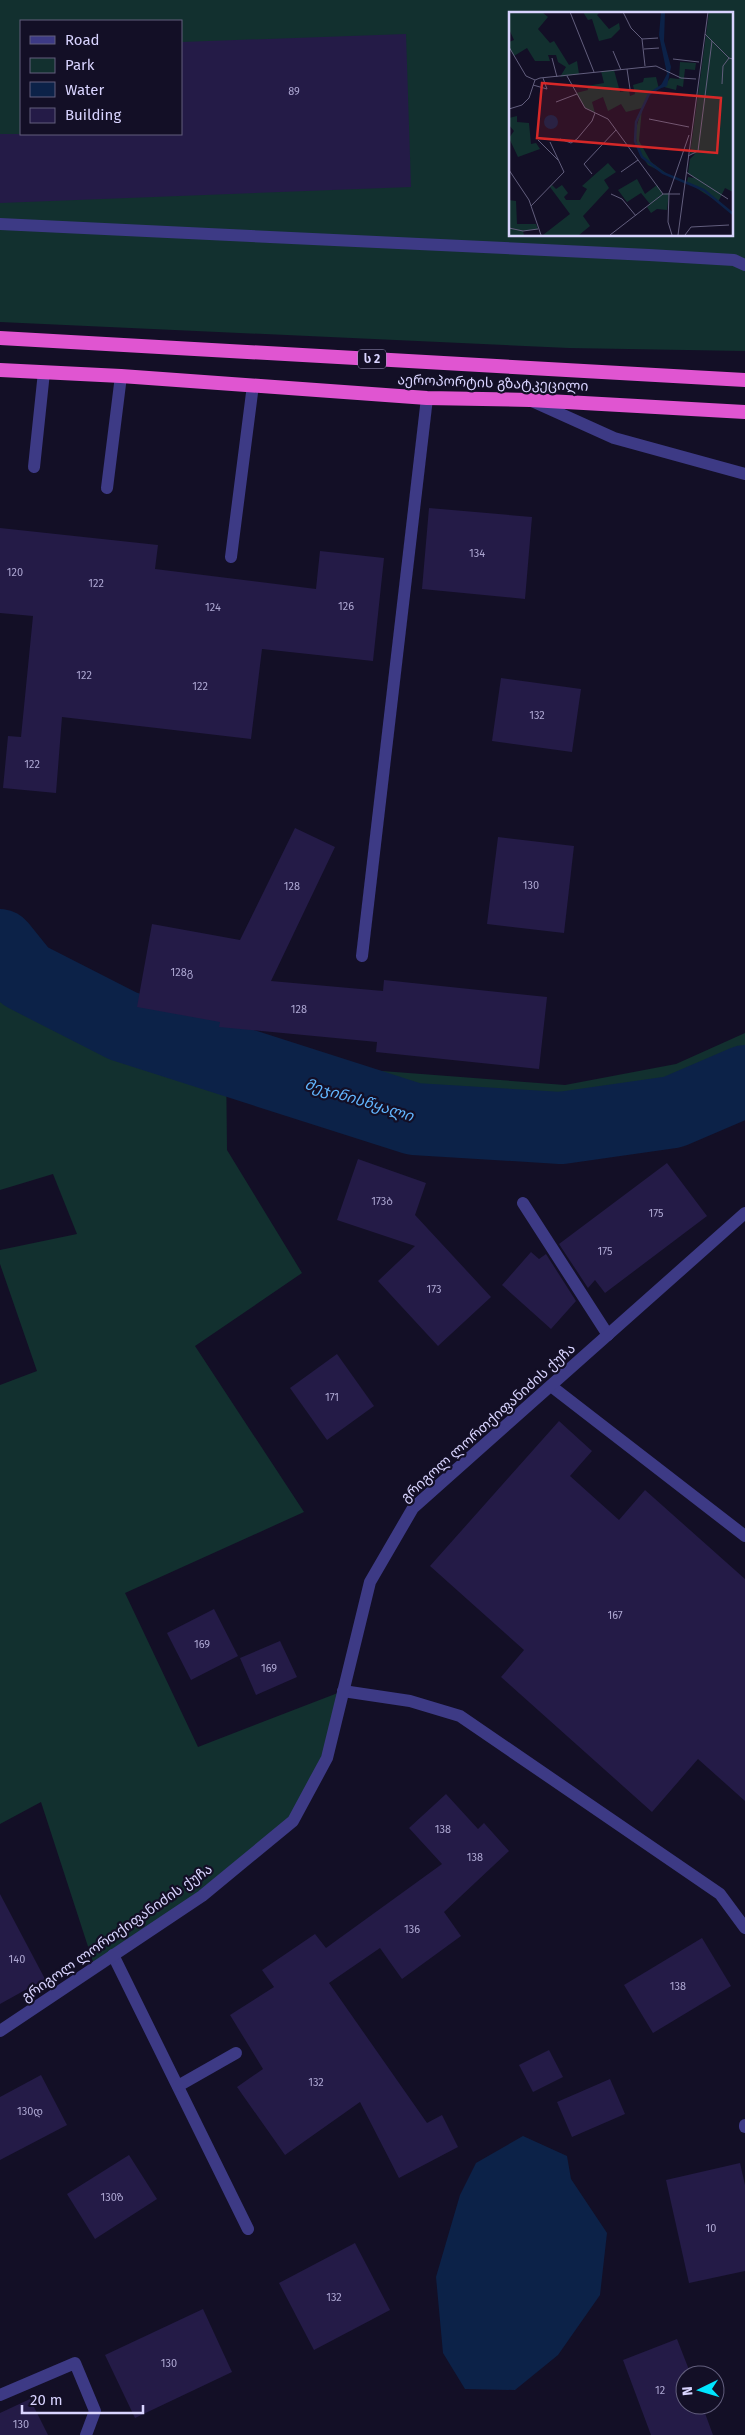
<svg xmlns="http://www.w3.org/2000/svg" width="745" height="2435" font-family="'Fira Sans','Noto Sans Georgian',sans-serif">
  <rect width="100%" height="100%" fill="#130f26"/>
  <g fill="#12302f" fill-rule="evenodd">
    <path d="M 0,0 L 745,0 L 745,351 L 569,348 L 0,322 ZM 510,14 L 731,14 L 731,235 L 510,235 ZM 21,21 L 181,21 L 181,134 L 21,134 Z"/>
    <polygon points="0,933 25,976 123,1026 226,1059 565,1085 676,1064 745,1033 745,1081 673,1112 561,1128 414,1119 226,1059 227,1150 302,1273 195,1346 304,1512 125,1593 198,1747 343,1691 327,1758 293,1821 95,1968 41,1802 0,1824 0,1385 37,1371 0,1264 0,1250 77,1234 53,1174 0,1190"/>
  </g>
  <polygon fill="#0c2248" points="523,2136 567,2156 571,2179 607,2233 600,2295 558,2355 515,2390 465,2389 443,2353 436,2277 460,2195 476,2163"/>
  <g fill="none" stroke-linecap="round" stroke-linejoin="round">
    <polyline stroke="#0c2248" stroke-width="72" points="0,945 25,976 123,1026 414,1119 561,1128 673,1112 745,1081"/>
  </g>
  <g fill="#241b47">
    <polygon points="406,34 411,187 0,203 0,134 181,134 181,42"/>
    <polygon points="429,508 532,517 525,599 422,589"/>
    <polygon points="0,528 158,545 155,569 316,589 320,551 384,558 373,661 262,649 251,739 62,717 56,793 3,788 8,736 21,737 33,616 0,613"/>
    <polygon points="501,678 581,689 572,752 492,741"/>
    <polygon points="295,828 335,847 271,981 383,991 384,980 547,997 539,1069 376,1052 377,1042 219,1027 220,1022 137,1007 152,924 240,940"/>
    <polygon points="498,837 574,846 564,933 487,924"/>
    <polygon points="358,1159 426,1183 415,1215 491,1297 438,1346 378,1281 415,1246 337,1220"/>
    <polygon points="667,1163 707,1216 605,1293 595,1280 588,1288 559,1244"/>
    <polygon points="531,1252 539,1259 546,1254 576,1301 551,1329 502,1285"/>
    <polygon points="337,1354 374,1406 327,1440 290,1388"/>
    <polygon points="559,1421 592,1451 570,1476 619,1520 645,1490 745,1579 745,1801 698,1759 652,1812 501,1677 524,1650 430,1566"/>
    <polygon points="214,1609 238,1656 191,1680 167,1633"/>
    <polygon points="280,1641 297,1677 256,1695 240,1658"/>
    <polygon points="446,1794 478,1829 484,1823 509,1851 444,1912 461,1936 402,1979 380,1948 329,1983 427,2123 442,2115 458,2147 399,2178 360,2102 285,2155 237,2087 263,2069 230,2015 274,1987 262,1970 315,1934 326,1948 442,1864 409,1828"/>
    <polygon points="0,1894 45,1979 0,2004"/>
    <polygon points="702,1938 731,1986 653,2033 624,1985"/>
    <polygon points="549,2050 563,2077 533,2092 519,2065"/>
    <polygon points="41,2075 67,2125 0,2160 0,2097"/>
    <polygon points="610,2079 625,2114 572,2137 557,2102"/>
    <polygon points="129,2155 157,2199 95,2239 67,2194"/>
    <polygon points="740,2163 745,2185 745,2271 689,2283 666,2180"/>
    <polygon points="355,2243 390,2310 314,2350 279,2283"/>
    <polygon points="203,2309 232,2372 135,2418 105,2355"/>
    <polygon points="677,2339 691,2375 685,2375 685,2405 702,2405 713,2435 651,2435 623,2360"/>
    <polygon points="30,2399 48,2435 0,2435 0,2413"/>
  </g>
  <g fill="none" stroke-linecap="round" stroke-linejoin="round">
    <g stroke="#3d3a85" stroke-width="12">
      <polyline points="0,224 649,255 734,260 745,265"/>
      <polyline points="34,467 44,372"/>
      <polyline points="107,488 121,376"/>
      <polyline points="231,557 253,385"/>
      <polyline points="362,956 427,398"/>
      <polyline points="523,1203 608,1335"/>
      <polyline points="551,1386 745,1536"/>
      <polyline points="343,1691 410,1701 460,1716 720,1894 745,1928"/>
      <polyline points="113,1955 248,2229"/>
      <polyline points="178,2086 236,2053"/>
      <polyline points="745,2127 745,2125"/>
      <polyline points="0,2395 75,2363 95,2411 86,2435"/>
    </g>
    <g stroke="#3d3a85" stroke-width="12">
      <polyline points="532,401 614,438 745,474"/>
      <polyline points="0,2031 202,1896 293,1821 327,1758 370,1582 413,1508 745,1213"/>
    </g>
    <g stroke="#e055d1" stroke-width="14">
      <polyline points="0,338 745,380"/>
      <polyline points="0,370 121,376 427,398 530,400 745,412"/>
    </g>
  </g>
  <g text-anchor="middle" dominant-baseline="central" stroke-width="4.5" stroke-linejoin="round" paint-order="stroke">
    <g font-size="11" fill="#aca6d1">
      <text x="294" y="91">89</text>
      <text x="477" y="553">134</text>
      <text x="15" y="572">120</text>
      <text x="96" y="583">122</text>
      <text x="346" y="606">126</text>
      <text x="213" y="607">124</text>
      <text x="84" y="675">122</text>
      <text x="200" y="686">122</text>
      <text x="537" y="715">132</text>
      <text x="32" y="764">122</text>
      <text x="531" y="885">130</text>
      <text x="292" y="886">128</text>
      <text x="182" y="972">128გ</text>
      <text x="299" y="1009">128</text>
      <text x="382" y="1201">173ბ</text>
      <text x="656" y="1213">175</text>
      <text x="605" y="1251">175</text>
      <text x="434" y="1289">173</text>
      <text x="332" y="1397">171</text>
      <text x="615" y="1615">167</text>
      <text x="202" y="1644">169</text>
      <text x="269" y="1668">169</text>
      <text x="443" y="1829">138</text>
      <text x="475" y="1857">138</text>
      <text x="412" y="1929">136</text>
      <text x="17" y="1959">140</text>
      <text x="678" y="1986">138</text>
      <text x="316" y="2082">132</text>
      <text x="30" y="2111">130დ</text>
      <text x="112" y="2197">130ზ</text>
      <text x="711" y="2228">10</text>
      <text x="334" y="2297">132</text>
      <text x="169" y="2363">130</text>
      <text x="660" y="2390">12</text>
      <text x="21" y="2424">130</text>
    </g>
    <rect fill="#130f26" stroke="#9e99be" stroke-width="1" x="358" y="349.5" width="28" height="19" rx="4"/>
    <g font-size="12" font-weight="bold" fill="#d9d4ff">
      <text x="372" y="359">ს 2</text>
    </g>
    <g font-size="14" fill="#d9d4ff" stroke="#130f26">
      <text transform="translate(493 383) rotate(2)">აეროპორტის გზატკეცილი</text>
      <text transform="translate(488 1423) rotate(-42)">გრიგოლ ლორთქიფანიძის ქუჩა</text>
      <text transform="translate(117 1933) rotate(-35)">გრიგოლ ლორთქიფანიძის ქუჩა</text>
    </g>
    <g font-size="15" font-style="italic" fill="#62b6ff" stroke="#130f26">
      <text transform="translate(359 1100) rotate(17)">მეჯინისწყალი</text>
    </g>
  </g>
  <g transform="translate(509 12)">
    <rect width="224" height="224" fill="#130f26"/>
    <path d="M 0,0 L 33,0 L 39,5 L 29,17 L 41,31 L 45,29 L 60,53 L 68,49 L 70,62 L 51,65 L 57,55 L 49,50 L 47,43 L 39,43 L 41,49 L 26,49 L 18,36 L 5,44 L 0,35 L 0,30 L 5,28 L 0,17 ZM 74,0 L 91,0 L 88,3 L 100,17 L 110,11 L 111,17 L 102,26 L 90,29 L 83,7 L 79,8 ZM 200,0 L 224,0 L 224,180 L 216,176 L 209,190 L 178,170 L 179,165 L 185,166 L 179,161 L 181,147 L 186,142 L 181,142 ZM 171,50 L 187,51 L 186,58 L 176,57 L 174,75 L 168,73 L 167,78 L 155,75 L 161,66 L 170,67 ZM 105,58 L 111,80 L 120,78 L 121,84 L 126,82 L 124,73 L 134,70 L 135,66 L 147,65 L 150,77 L 140,82 L 133,96 L 130,129 L 142,150 L 161,164 L 139,153 L 129,138 L 126,120 L 133,96 L 117,100 L 112,92 L 99,99 L 94,85 L 83,90 L 86,101 L 76,96 L 67,81 L 79,78 L 78,74 L 95,71 L 92,59 ZM 8,104 L 8,110 L 20,111 L 22,132 L 27,131 L 31,137 L 9,145 L 0,126 L 5,119 L 0,113 L 0,106 ZM 99,151 L 107,160 L 95,168 L 100,176 L 74,204 L 81,214 L 70,223 L 34,223 L 61,202 L 41,175 L 43,173 L 47,177 L 53,173 L 59,181 L 55,185 L 57,188 L 71,188 L 78,177 L 73,174 ZM 128,167 L 136,182 L 148,173 L 154,182 L 160,181 L 158,198 L 148,197 L 142,201 L 138,195 L 141,192 L 132,181 L 118,190 L 109,178 ZM 0,188 L 7,189 L 8,212 L 27,212 L 29,217 L 14,219 L 15,223 L 0,223 Z" fill="#12302f"/>
    <path d="M 152,0 L 156,0 L 155,29 L 162,55 L 158,74 L 150,77 L 158,62 L 150,23 ZM35 110a7 7 0 1 1 14 0a7 7 0 1 1-14 0Z" fill="#0c2248"/>
    <path fill="none" stroke="#0c2248" stroke-width="2.5" d="M 154,73 L 140,82 L 127,110 L 126,129 L 133,145 L 154,161 L 195,178 L 224,202"/>
    <path fill="none" stroke="#625e7d" stroke-width="1" d="M 61,0 L 85,60M 114,0 L 122,16 L 133,27 L 136,54M 196,22 L 220,46M 133,27 L 149,26M 0,35 L 17,64 L 26,68M 135,37 L 150,36M 104,39 L 112,58M 43,46 L 48,65M 164,47 L 190,50M 118,57 L 121,77M 58,64 L 76,96 L 99,107 L 154,182M 213,72 L 214,54 L 220,46 L 224,47M 24,73 L 38,77 L 34,66M 47,90 L 68,82M 0,97 L 13,93 L 20,86 L 26,68 L 31,66 L 147,54 L 172,66 L 187,67M 140,107 L 180,115M 51,127 L 62,131 L 68,127 L 83,109 L 86,101M 29,128 L 49,148M 179,144 L 189,139 L 203,29M 0,158 L 20,188 L 32,223M 112,160 L 129,148M 177,160 L 219,187M 83,162 L 75,152 L 107,118M 102,182 L 113,187 L 127,204M 22,194 L 55,160 L 41,130M 0,216 L 14,219 L 29,217M 101,223 L 154,182 L 171,182M 163,223 L 159,210 L 160,181 L 180,123M 169,223 L 199,0M 176,223 L 182,215 L 220,213"/>
    <path fill="#d62828" fill-opacity="0.15" stroke="#d62828" stroke-width="2.5" d="M 33,71 L 212,86 L 208,141 L 28,126 Z"/>
    <rect width="224" height="224" fill="none" stroke="#d9d4ff" stroke-width="2.5"/>
  </g>
  <rect x="20" y="20" width="162" height="115" fill="#130f26" stroke="#625e7d"/>
  <rect x="30" y="36" width="25" height="8" fill="#3d3a85" stroke="#625e7d"/>
  <text x="65" y="45" font-size="15" fill="#d9d4ff">Road</text>
  <rect x="30" y="58" width="25" height="15" fill="#12302f" stroke="#625e7d"/>
  <text x="65" y="70" font-size="15" fill="#d9d4ff">Park</text>
  <rect x="30" y="82" width="25" height="15" fill="#0c2248" stroke="#625e7d"/>
  <text x="65" y="95" font-size="15" fill="#d9d4ff">Water</text>
  <rect x="30" y="108" width="25" height="15" fill="#241b47" stroke="#625e7d"/>
  <text x="65" y="120" font-size="15" fill="#d9d4ff">Building</text>
  <g transform="translate(700 2390) rotate(265)"><circle r="24" fill="#130f26" stroke="#625e7d"/>
  <path d="M0-4L9 19L0 12L-9 19Z" fill="#00e5ff"/>
  <text y="-8" font-size="14" font-weight="bold" text-anchor="middle" fill="#d9d4ff">N</text>
  </g>
  <path d="M22 2405v8h121v-8" fill="none" stroke="#d9d4ff" stroke-width="2.5"/>
  <text x="30" y="2405" font-size="15" fill="#d9d4ff" stroke="#130f26" stroke-width="4" paint-order="stroke">20 m</text>
</svg>
